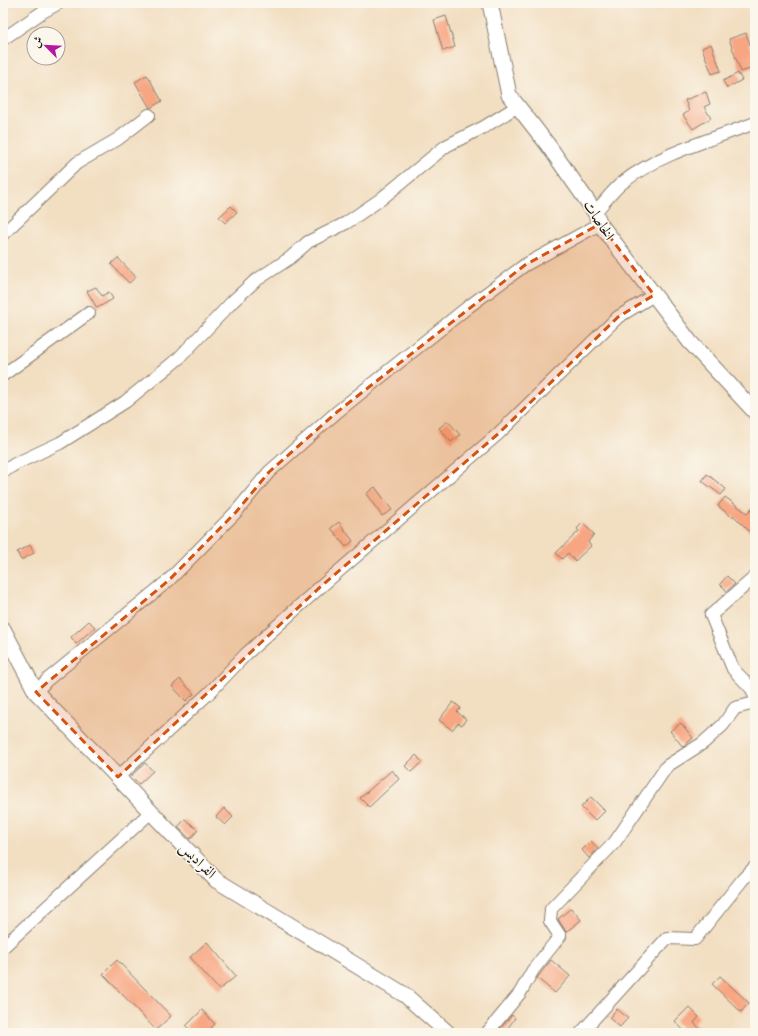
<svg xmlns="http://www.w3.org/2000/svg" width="758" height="1036" font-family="Cardo,Amiri,serif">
  <rect width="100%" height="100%" fill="#fbf7ec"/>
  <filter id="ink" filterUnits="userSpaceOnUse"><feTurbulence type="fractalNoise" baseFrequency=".025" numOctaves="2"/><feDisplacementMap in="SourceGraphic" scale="8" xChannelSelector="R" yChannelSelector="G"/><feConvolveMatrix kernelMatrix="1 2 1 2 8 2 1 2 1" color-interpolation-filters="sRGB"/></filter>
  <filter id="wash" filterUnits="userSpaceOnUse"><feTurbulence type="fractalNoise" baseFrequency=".012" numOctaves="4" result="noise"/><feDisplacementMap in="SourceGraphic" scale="16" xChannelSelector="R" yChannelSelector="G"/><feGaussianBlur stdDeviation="0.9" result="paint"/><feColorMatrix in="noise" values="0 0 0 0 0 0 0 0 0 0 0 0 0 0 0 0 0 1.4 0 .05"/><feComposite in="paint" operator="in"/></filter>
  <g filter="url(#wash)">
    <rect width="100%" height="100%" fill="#f2dec1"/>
    <g id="blocks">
      <g fill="#f8a682">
        <polygon points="446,16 455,47 443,51 434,20"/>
        <polygon points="746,33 755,59 755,67 741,72 729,39"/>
        <polygon points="711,44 721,71 712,74 702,48"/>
        <polygon points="738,73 742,80 727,88 723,81"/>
        <polygon points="147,75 162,101 150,108 135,82"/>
        <polygon points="706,92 710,104 704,107 711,118 693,129 683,115 689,111 685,100"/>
        <polygon points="231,206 237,212 225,223 219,217"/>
        <polygon points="118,258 136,277 129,283 111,264"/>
        <polygon points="96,287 102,296 109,292 113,299 97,308 87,291"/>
        <polygon points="448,421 460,435 451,442 439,428"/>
        <polygon points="707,474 726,489 721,495 702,481"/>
        <polygon points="375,487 392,510 382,516 366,494"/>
        <polygon points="725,497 747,513 755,505 755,518 751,522 755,526 755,537 733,515 732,517 718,506"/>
        <polygon points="339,522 353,541 346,547 331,528"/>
        <polygon points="582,523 594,534 588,542 591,546 575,561 568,553 562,559 556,553 579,531 577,529"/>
        <polygon points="30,545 34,553 21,560 17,552"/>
        <polygon points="727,576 735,584 727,591 720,584"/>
        <polygon points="89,621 95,627 76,644 71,637"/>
        <polygon points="180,679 194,694 186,701 172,686"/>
        <polygon points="453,702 461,708 457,712 466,719 462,725 458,723 452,730 439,720"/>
        <polygon points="681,723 693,738 683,747 670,731"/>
        <polygon points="416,755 422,762 411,772 405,766"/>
        <polygon points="145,763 153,771 139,784 131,776"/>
        <polygon points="392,770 399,779 369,807 360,798"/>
        <polygon points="591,797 605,811 595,821 581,807"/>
        <polygon points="224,808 233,817 225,825 216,817"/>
        <polygon points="185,819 198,830 190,839 178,827"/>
        <polygon points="591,841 598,849 589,858 582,850"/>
        <polygon points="571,908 581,920 566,932 558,919"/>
        <polygon points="207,942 236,976 219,990 190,957"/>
        <polygon points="117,960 171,1016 156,1030 103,974"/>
        <polygon points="551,960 570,976 555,993 537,978"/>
        <polygon points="720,976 749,1003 741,1012 712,984"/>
        <polygon points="689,1007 699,1017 694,1023 704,1033 686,1033 675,1021"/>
        <polygon points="617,1009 628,1018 620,1027 609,1018"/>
        <polygon points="202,1010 215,1024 206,1033 201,1033 198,1030 193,1033 186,1026"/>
        <polygon points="512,1015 515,1018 505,1032 500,1029"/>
      </g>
    </g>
  </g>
  <g filter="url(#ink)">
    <use href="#blocks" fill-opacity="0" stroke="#877d6e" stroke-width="1"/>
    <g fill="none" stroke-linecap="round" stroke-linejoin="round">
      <g stroke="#877d6e" stroke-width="14">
        <g id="minor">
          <polyline points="3,39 41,13 59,3"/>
          <path d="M 595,212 C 604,203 612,191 622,183 C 660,153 710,140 755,123"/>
          <polyline points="3,234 77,163 118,139 149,115"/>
          <polyline points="3,375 89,313"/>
          <polyline points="3,472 15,464 60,443 125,402 179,358 233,301 255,281 290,258 308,242 346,223 381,199 446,146 484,127 518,106"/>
          <polyline points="755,577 711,615 733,669 752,689 755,697"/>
          <polyline points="36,692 47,680 169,580 236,512 269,472 337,412 468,307 525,265 600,224"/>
          <polyline points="118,777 209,693 246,654 318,589 498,434 618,317 654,295"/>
          <polyline points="3,947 151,812"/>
          <polyline points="487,1033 520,993 533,970 560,936 550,921 551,909 615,842 667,766 703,743 723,725 735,708 755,703"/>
          <polyline points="581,1033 667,938 695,939 743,879 755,867"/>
        </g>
      </g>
      <g stroke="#877d6e" stroke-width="17">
        <g id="tertiary">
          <polyline points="490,3 509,95 548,145 595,212 600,224 690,342 755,412"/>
          <polyline points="3,629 36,692 216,880 405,995 448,1033"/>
        </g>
      </g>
      <use href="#minor" stroke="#fff" stroke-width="12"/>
      <use href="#tertiary" stroke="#fff" stroke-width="15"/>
    </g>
  </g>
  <path fill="#d4530e" fill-opacity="0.2" stroke="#d4530e" stroke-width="3" stroke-dasharray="8 5" stroke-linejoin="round" d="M 600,224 L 654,295 L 618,317 L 498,434 L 318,589 L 118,777 L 36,692 L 169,580 L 236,512 L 269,472 L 337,412 L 525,265 Z"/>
  <g text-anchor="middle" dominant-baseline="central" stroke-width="3" stroke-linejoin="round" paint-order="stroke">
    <g font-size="15" fill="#1c1c1c" stroke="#fbf7ec">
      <text transform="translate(599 220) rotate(57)">الخاصات</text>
      <text transform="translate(198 860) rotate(45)">الفراديس</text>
    </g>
  </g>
  <rect width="758" height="1036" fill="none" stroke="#fbf7ec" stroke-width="16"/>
  <g transform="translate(46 46) rotate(294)"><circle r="19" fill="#fbf7ec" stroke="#a29f99"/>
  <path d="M0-3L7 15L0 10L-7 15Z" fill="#b5179e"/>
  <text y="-6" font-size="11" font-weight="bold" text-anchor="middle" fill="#1c1c1c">ش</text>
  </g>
</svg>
